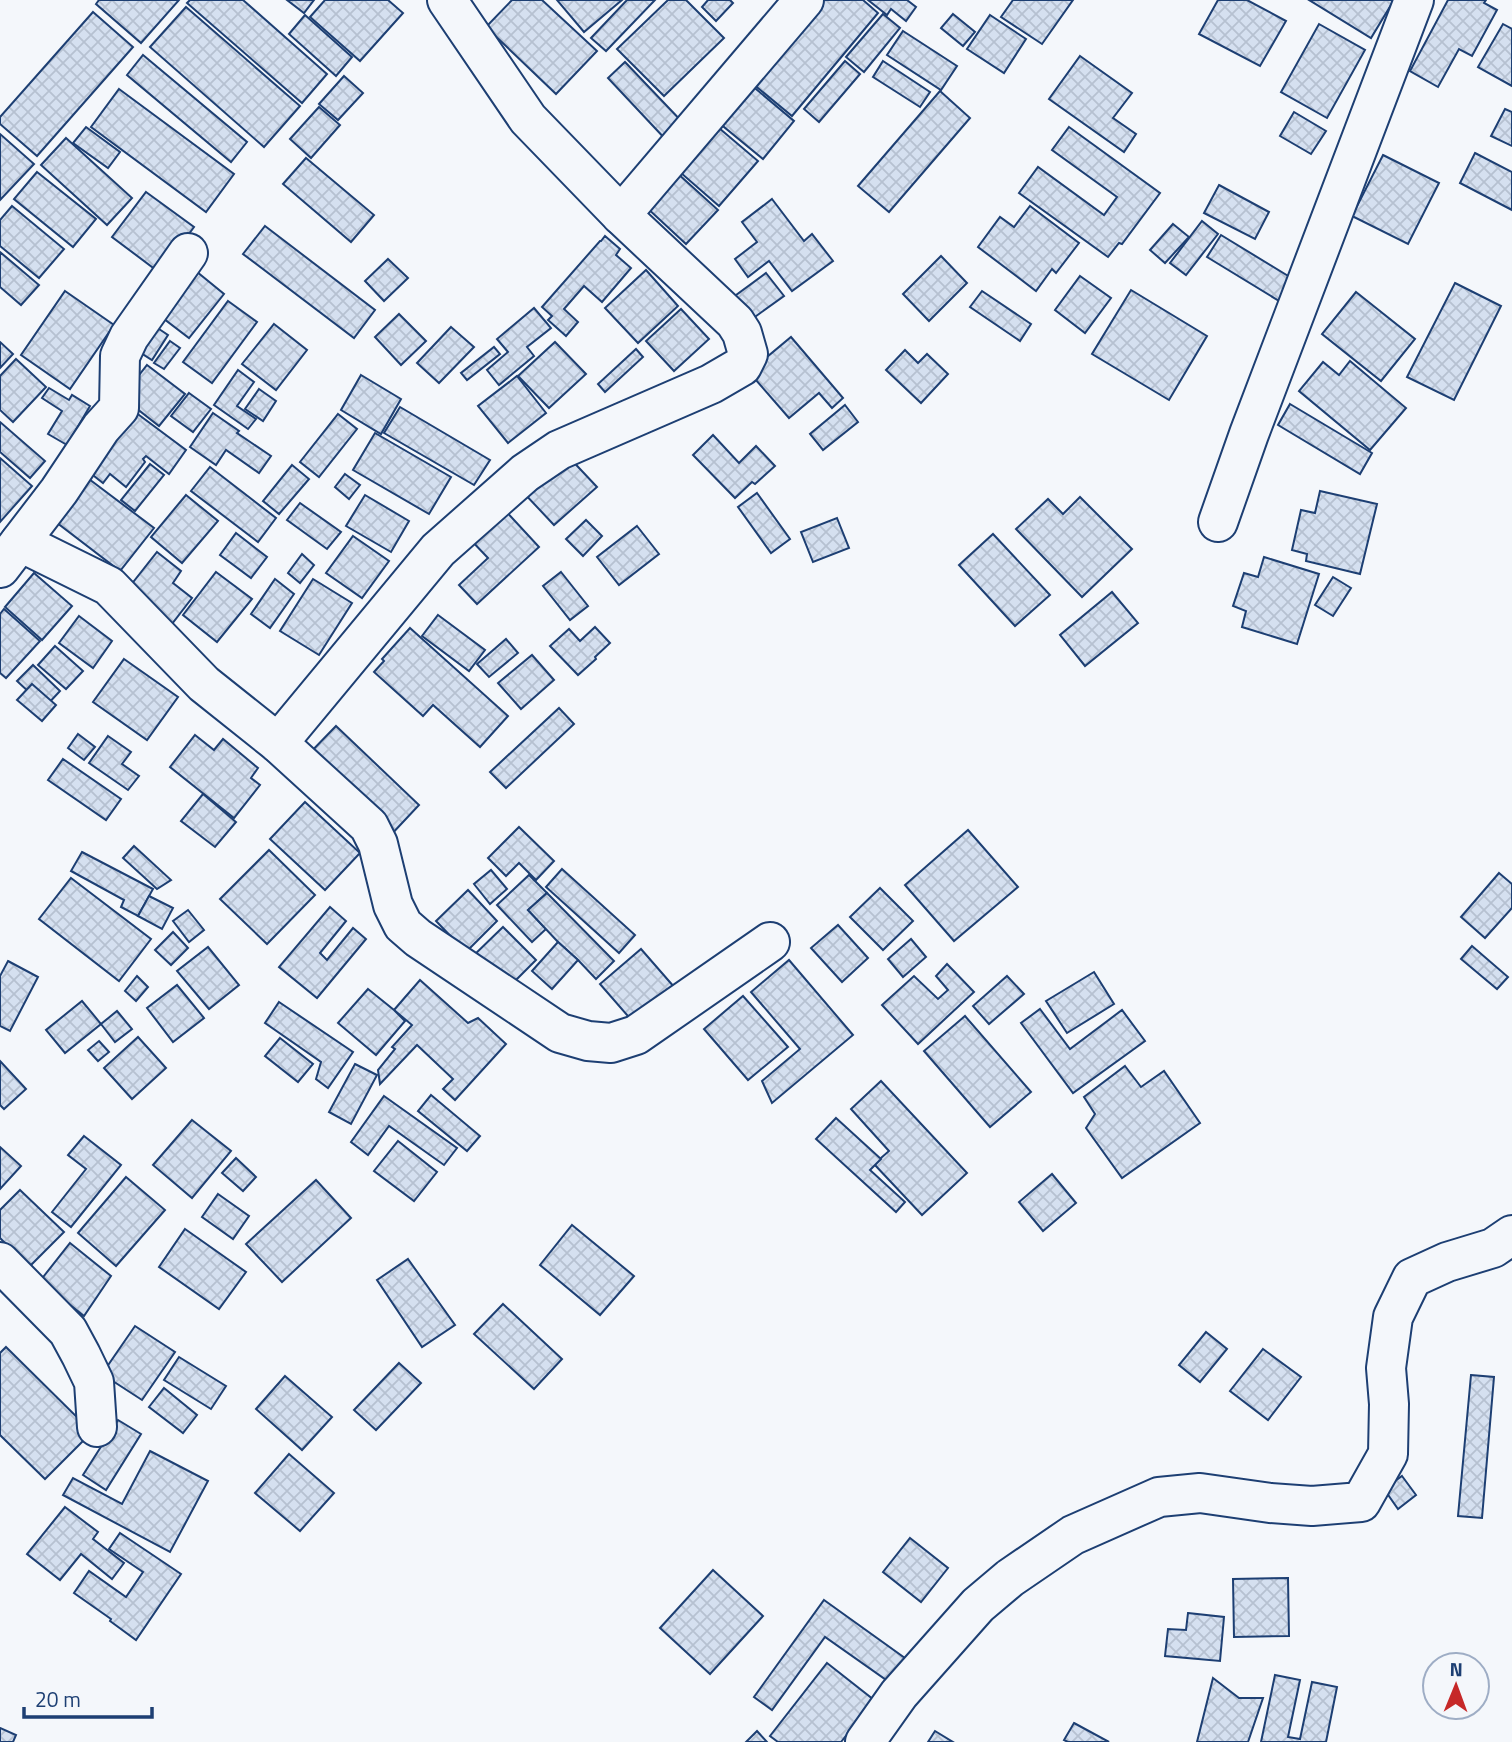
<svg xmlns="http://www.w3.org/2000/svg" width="1512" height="1742" font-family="'Titillium Web',sans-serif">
  <defs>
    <pattern id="building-cross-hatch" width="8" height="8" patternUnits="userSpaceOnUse" patternTransform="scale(1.75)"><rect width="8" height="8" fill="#d5e0f0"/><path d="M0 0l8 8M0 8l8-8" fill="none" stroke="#b6c1d1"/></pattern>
  </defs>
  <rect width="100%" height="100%" fill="#f4f7fb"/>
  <g fill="url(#building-cross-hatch)" stroke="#1d3f73" stroke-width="2">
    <polygon points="99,0 179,0 141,43 96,4"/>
    <polygon points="190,0 243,0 327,74 302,103 187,3"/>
    <polygon points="287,0 314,0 304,13"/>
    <polygon points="325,0 388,0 403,13 360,61 310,17"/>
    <polygon points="512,0 542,0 597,51 556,94 486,27"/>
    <polygon points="557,0 622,0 584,32"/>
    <polygon points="627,0 655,0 606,51 591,38"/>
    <polygon points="668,0 686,0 724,38 664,96 617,49"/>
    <polygon points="708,0 730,0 733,3 716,21 702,7"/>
    <polygon points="814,0 863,0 878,13 792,116 747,79"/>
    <polygon points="868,0 907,0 916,7 906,21 891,9 887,15"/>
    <polygon points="1013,0 1073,0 1042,44 1001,17"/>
    <polygon points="1218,0 1247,0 1286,21 1260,66 1199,34"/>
    <polygon points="1309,0 1394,0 1371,38"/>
    <polygon points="1448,0 1486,0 1484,3 1497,10 1472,56 1459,49 1438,87 1410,71"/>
    <polygon points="186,7 300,106 264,147 150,47"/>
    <polygon points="93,12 133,47 37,156 0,124 0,117"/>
    <polygon points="883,14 900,28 864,72 846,57"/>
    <polygon points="953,14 975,32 963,46 941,28"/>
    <polygon points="305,15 352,57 336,76 289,34"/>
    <polygon points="990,15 1026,39 1004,73 967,49"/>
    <polygon points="1319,24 1365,50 1327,118 1281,92"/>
    <polygon points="1503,24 1512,29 1512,86 1478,67"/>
    <polygon points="903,31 957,66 941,90 887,55"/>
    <polygon points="143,55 247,142 231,162 127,75"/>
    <polygon points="1080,56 1132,93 1113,118 1136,134 1124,152 1049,99"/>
    <polygon points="845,61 860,74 819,122 804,109"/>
    <polygon points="883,61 930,92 920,107 873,77"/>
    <polygon points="625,62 687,127 669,143 608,78"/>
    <polygon points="344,76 363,93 338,120 319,104"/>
    <polygon points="750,84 794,121 763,159 718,122"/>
    <polygon points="119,89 234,174 206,212 91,127"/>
    <polygon points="940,91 970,118 889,212 858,186"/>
    <polygon points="319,107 340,125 311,158 290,139"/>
    <polygon points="1505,109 1512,112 1512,146 1491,136"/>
    <polygon points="1294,112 1326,131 1311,154 1280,136"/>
    <polygon points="86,127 120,152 108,168 73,143"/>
    <polygon points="1069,127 1160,193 1122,244 1119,243 1108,257 1019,193 1038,167 1104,215 1117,197 1052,150"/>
    <polygon points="719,128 758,161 719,206 681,173"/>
    <polygon points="0,134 34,164 0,200"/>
    <polygon points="66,138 132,198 107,225 41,165"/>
    <polygon points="1475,153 1512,172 1512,210 1460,183"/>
    <polygon points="1383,155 1439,183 1408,244 1352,216"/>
    <polygon points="306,158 374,215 351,242 283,184"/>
    <polygon points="37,172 96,219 73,247 14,199"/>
    <polygon points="676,172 718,210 686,244 645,206"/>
    <polygon points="1219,185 1269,212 1255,239 1204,213"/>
    <polygon points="146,192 194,227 160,273 112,237"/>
    <polygon points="772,199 804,241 812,234 833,261 792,291 769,261 748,277 735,259 757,242 742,222"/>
    <polygon points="12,206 64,249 39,278 0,246 0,220"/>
    <polygon points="1030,206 1079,243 1056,273 1052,269 1036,291 978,247 1000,217 1014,227"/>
    <polygon points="1202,221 1218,234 1186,275 1170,263"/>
    <polygon points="1173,224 1189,237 1165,263 1150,250"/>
    <polygon points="265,226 375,310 354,338 243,254"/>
    <polygon points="1221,235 1298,282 1284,304 1207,257"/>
    <polygon points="605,236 620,249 616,255 631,268 602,302 584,286 564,309 578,322 566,336 548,320 552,316 542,307 600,241 601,241"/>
    <polygon points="0,252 39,285 21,305 0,287"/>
    <polygon points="941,256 967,283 929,321 903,294"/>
    <polygon points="388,259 408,278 384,301 365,281"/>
    <polygon points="191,267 224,294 189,338 155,312"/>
    <polygon points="646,270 678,306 638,343 605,308"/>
    <polygon points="766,273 784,296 745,324 728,301"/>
    <polygon points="1080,276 1111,298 1085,333 1055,310"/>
    <polygon points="1455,283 1501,306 1454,400 1407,377"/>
    <polygon points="1131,290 1207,336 1169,400 1092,354"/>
    <polygon points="65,291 114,325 70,389 21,355"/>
    <polygon points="982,291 1031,324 1020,341 970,307"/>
    <polygon points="1356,292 1415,339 1381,381 1322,334"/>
    <polygon points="228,301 257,322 212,383 183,362"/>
    <polygon points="534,308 551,328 527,347 534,356 499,385 487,370 508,352 497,339"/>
    <polygon points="681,309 709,339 674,371 646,341"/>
    <polygon points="399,314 426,341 401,365 375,337"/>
    <polygon points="150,323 168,335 152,360 133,348"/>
    <polygon points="274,324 307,350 276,390 242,364"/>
    <polygon points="451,327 474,347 439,383 417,363"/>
    <polygon points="791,337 843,398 832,408 819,393 789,418 749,372"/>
    <polygon points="170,341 180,348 164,369 154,363"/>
    <polygon points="0,342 13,354 0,368"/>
    <polygon points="555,342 586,374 549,408 518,376"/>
    <polygon points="494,347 500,354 467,380 461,373"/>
    <polygon points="636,349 643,357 605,392 598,384"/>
    <polygon points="905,350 918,363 927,354 948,374 921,403 886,370"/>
    <polygon points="16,359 46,387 13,422 0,410 0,376"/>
    <polygon points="1350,361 1406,408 1370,450 1299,391 1323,362 1339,375"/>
    <polygon points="147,365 185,394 159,426 122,397"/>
    <polygon points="238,370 254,382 237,406 256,419 248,429 214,405"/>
    <polygon points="361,375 401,399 381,434 341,410"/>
    <polygon points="517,376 546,413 508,443 478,406"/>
    <polygon points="49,388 69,400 72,395 90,406 67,445 48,434 62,411 42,398"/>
    <polygon points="259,389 276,401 263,421 245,409"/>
    <polygon points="189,393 211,409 193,432 171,416"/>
    <polygon points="1290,404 1372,453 1360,474 1278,425"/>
    <polygon points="845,405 858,422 823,450 810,434"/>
    <polygon points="400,407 490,460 474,485 384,433"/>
    <polygon points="131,409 186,450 169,474 146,456 143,459 145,462 126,487 110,474 103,483 80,465"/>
    <polygon points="213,413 239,431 237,433 271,456 259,473 226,450 216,465 190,447"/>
    <polygon points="338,414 357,429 319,477 300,462"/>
    <polygon points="0,422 45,461 30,478 0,452"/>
    <polygon points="375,433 451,477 429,514 353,470"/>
    <polygon points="713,435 739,463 756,446 775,466 755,484 752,482 735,498 693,455"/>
    <polygon points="565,453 597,487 554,525 522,491"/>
    <polygon points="0,458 32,486 0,522"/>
    <polygon points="150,464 164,475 135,511 121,500"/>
    <polygon points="292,465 309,479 279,514 263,501"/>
    <polygon points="210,467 276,518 258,542 191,491"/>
    <polygon points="345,474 360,485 349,499 335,487"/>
    <polygon points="85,476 154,528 120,571 52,519"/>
    <polygon points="1320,491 1377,504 1360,574 1306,561 1307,554 1292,550 1301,510 1315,513"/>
    <polygon points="757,493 790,539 771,553 738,507"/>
    <polygon points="186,495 218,521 182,563 151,537"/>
    <polygon points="365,495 409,521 391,552 346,526"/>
    <polygon points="1080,497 1132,549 1082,597 1016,529 1048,499 1063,514"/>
    <polygon points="300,503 341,532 327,549 287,520"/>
    <polygon points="502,507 539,547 477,604 459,585 488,558 468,537"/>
    <polygon points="837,518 849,548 813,562 801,532"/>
    <polygon points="586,520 602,536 583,556 566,539"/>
    <polygon points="637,526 659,554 619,585 597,557"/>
    <polygon points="236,533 267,557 251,578 220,555"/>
    <polygon points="993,534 1050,595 1015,626 959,565"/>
    <polygon points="353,536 389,561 362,598 326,573"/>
    <polygon points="157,552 181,571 173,583 192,598 168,629 123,595"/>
    <polygon points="302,554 314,565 300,583 288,573"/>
    <polygon points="1264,557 1319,574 1297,644 1242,627 1246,611 1233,606 1244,573 1258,577"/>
    <polygon points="216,572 252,599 217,642 183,615"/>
    <polygon points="561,572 588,606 570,620 543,586"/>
    <polygon points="34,573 72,606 42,640 5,607"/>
    <polygon points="1333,577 1351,588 1333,616 1315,605"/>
    <polygon points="275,579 294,594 270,628 251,614"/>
    <polygon points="313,579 352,603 319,655 280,631"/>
    <polygon points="1112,592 1138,623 1085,666 1060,635"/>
    <polygon points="4,609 40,641 6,678 0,673 0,614"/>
    <polygon points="438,615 485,650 469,671 422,636"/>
    <polygon points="79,616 112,641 93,668 59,643"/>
    <polygon points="595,627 610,643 595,657 596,659 578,675 550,646 569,629 580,641"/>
    <polygon points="410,628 508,716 480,747 433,705 423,716 374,672 384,661 382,659"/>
    <polygon points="506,639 518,653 489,677 477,664"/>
    <polygon points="55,646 83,671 66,689 38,665"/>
    <polygon points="532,655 554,680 521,709 498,683"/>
    <polygon points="124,659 178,697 147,740 93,702"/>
    <polygon points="33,665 60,691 45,707 17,681"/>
    <polygon points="32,684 56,705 42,721 17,700"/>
    <polygon points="559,708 574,724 506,788 490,772"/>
    <polygon points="336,726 419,805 388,838 304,759"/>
    <polygon points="78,734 95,747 84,760 68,748"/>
    <polygon points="195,735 214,750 223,739 258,768 251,778 260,785 234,818 170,767"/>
    <polygon points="108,736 131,752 122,764 139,776 128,790 89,763"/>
    <polygon points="63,759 121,799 106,820 48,780"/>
    <polygon points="203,794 236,822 215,847 181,821"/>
    <polygon points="305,802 360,853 325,890 270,839"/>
    <polygon points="519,827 554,861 536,880 519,863 506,876 488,858"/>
    <polygon points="968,830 1018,887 954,941 905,885"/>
    <polygon points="134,846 171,880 157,889 123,858"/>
    <polygon points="269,850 315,895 267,944 220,899"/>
    <polygon points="82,852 153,889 138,916 121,907 124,900 71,871"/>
    <polygon points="562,869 635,935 619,953 546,887"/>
    <polygon points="491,870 507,889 490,904 474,884"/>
    <polygon points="1499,873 1512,884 1512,908 1485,938 1461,917"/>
    <polygon points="529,875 547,893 528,910 546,929 532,942 497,905"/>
    <polygon points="71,878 151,939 119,981 39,919"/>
    <polygon points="880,888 913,921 883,950 850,917"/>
    <polygon points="468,890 497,921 466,952 436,921"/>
    <polygon points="547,893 614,961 596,979 578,960 558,942 528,910"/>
    <polygon points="149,896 173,908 162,929 138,916"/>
    <polygon points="330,907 346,921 320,953 327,960 353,928 366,939 317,998 279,967"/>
    <polygon points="188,910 204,930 189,942 173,921"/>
    <polygon points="838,925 868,958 842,982 811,948"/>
    <polygon points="503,927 536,960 504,992 471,958"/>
    <polygon points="173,932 188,948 171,965 155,950"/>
    <polygon points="911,939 926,957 903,977 888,959"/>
    <polygon points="558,942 578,960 552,989 532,971"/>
    <polygon points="1472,946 1508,977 1497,989 1461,959"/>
    <polygon points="208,947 239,985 209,1009 177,971"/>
    <polygon points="641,949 675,988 634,1023 600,984"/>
    <polygon points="789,960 853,1035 772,1103 762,1081 800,1049 751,992"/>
    <polygon points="8,961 38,977 10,1031 0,1026 0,976"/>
    <polygon points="947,964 974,992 918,1044 882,1005 914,976 938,999 948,990 936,976"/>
    <polygon points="1094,972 1114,1004 1067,1033 1046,1001"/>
    <polygon points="137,976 148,987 136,1001 125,991"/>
    <polygon points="1007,976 1024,994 989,1024 973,1006"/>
    <polygon points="420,980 468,1023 478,1018 506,1044 455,1100 443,1089 453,1079 417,1045 380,1084 378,1070 395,1049 392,1047 412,1025 394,1010"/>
    <polygon points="177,985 204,1018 173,1042 147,1008"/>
    <polygon points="368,989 394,1010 405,1021 376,1055 338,1023"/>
    <polygon points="743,996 788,1047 748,1080 704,1029"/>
    <polygon points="82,1001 101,1024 65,1053 46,1030"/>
    <polygon points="279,1002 353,1052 328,1088 316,1079 321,1062 265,1023"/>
    <polygon points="1040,1009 1070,1049 1122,1010 1145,1041 1073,1093 1021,1023"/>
    <polygon points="117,1011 132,1029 115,1042 101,1024"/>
    <polygon points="965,1016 1031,1092 990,1127 924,1051"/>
    <polygon points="138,1037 166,1068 132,1099 104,1068"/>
    <polygon points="280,1038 313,1064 298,1082 265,1056"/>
    <polygon points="99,1041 109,1052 98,1061 88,1050"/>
    <polygon points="0,1061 26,1089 4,1109 0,1105"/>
    <polygon points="355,1064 377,1075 351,1124 329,1112"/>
    <polygon points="1125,1066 1141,1087 1164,1071 1200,1123 1122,1178 1086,1128 1095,1114 1084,1097"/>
    <polygon points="881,1081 967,1173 922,1215 874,1164 889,1151 851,1109"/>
    <polygon points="431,1095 480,1136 467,1151 418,1111"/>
    <polygon points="384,1096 457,1148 444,1165 389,1126 368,1155 351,1142"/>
    <polygon points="836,1118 881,1159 870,1170 905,1202 896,1212 816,1139"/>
    <polygon points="192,1120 231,1151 192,1198 153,1165"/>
    <polygon points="84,1136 121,1165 71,1227 52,1212 86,1169 68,1155"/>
    <polygon points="398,1141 437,1172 414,1201 374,1171"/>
    <polygon points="0,1147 21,1166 0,1189"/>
    <polygon points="236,1158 256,1177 243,1191 222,1173"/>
    <polygon points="1052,1174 1076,1203 1043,1231 1019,1202"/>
    <polygon points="126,1177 165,1210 116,1266 78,1233"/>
    <polygon points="316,1180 351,1218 282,1282 246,1244"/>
    <polygon points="20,1190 64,1232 29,1267 0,1238 0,1210"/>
    <polygon points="218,1194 249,1216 233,1239 202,1217"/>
    <polygon points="572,1225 634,1276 600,1315 540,1265"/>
    <polygon points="185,1229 246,1272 219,1309 159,1267"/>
    <polygon points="70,1243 111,1276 84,1316 40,1281"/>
    <polygon points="408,1259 455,1325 422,1347 377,1280"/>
    <polygon points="503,1304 562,1359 534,1389 474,1334"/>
    <polygon points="135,1326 175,1352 142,1400 102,1374"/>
    <polygon points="1206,1332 1227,1349 1200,1382 1179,1365"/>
    <polygon points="6,1347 92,1432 45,1479 0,1435 0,1353"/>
    <polygon points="1263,1349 1301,1377 1268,1420 1230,1391"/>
    <polygon points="179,1357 226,1386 211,1409 164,1380"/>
    <polygon points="399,1363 421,1383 376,1430 354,1410"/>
    <polygon points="1471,1375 1494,1377 1482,1518 1458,1516"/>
    <polygon points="285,1376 332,1417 302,1450 256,1409"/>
    <polygon points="164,1388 197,1415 183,1433 149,1407"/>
    <polygon points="118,1420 141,1434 106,1490 83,1475"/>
    <polygon points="150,1451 208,1481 170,1552 63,1495 73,1478 122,1504"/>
    <polygon points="289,1454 334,1493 300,1531 255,1493"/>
    <polygon points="1402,1476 1416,1495 1398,1509 1384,1489"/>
    <polygon points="65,1507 98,1532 93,1539 124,1563 112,1579 81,1554 60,1580 27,1554"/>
    <polygon points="120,1533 181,1574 136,1640 110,1621 111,1619 74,1593 89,1571 126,1597 143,1572 109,1549"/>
    <polygon points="910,1538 948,1568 921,1602 883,1572"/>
    <polygon points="713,1570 763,1616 710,1674 660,1628"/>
    <polygon points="1288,1578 1289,1636 1234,1637 1233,1579"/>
    <polygon points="824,1600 909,1661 892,1684 825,1637 772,1710 754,1697"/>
    <polygon points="1188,1613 1224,1617 1220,1661 1165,1656 1168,1629 1186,1630"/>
    <polygon points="827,1663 874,1700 841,1742 778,1742 770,1736"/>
    <polygon points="1275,1675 1300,1680 1288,1737 1300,1739 1312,1682 1337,1687 1326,1742 1261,1742"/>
    <polygon points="1213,1678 1239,1698 1263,1698 1248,1742 1197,1742"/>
    <polygon points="1074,1723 1109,1742 1068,1742 1064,1740"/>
    <polygon points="0,1728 16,1735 13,1742 0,1742"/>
    <polygon points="757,1731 767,1742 746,1742"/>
    <polygon points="935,1731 953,1742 928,1742"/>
  </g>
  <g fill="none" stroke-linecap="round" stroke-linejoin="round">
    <g stroke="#1d3f73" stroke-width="42">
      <g id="minor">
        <polyline points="621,215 804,0"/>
        <polyline points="1218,522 1249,434 1414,0"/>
        <polyline points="20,542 109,586 204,684 278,743 369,826 378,844 393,905 403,925 418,938 560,1033 588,1041 611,1043 636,1035 770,942"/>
        <polyline points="0,568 59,491 101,428 119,408 120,356 129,337 188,253"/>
        <polyline points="278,743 438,550 525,473 559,450 711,384 742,366 748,354 742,333 735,322 621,215 528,119 447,0"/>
        <polyline points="0,1262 68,1331 81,1355 94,1382 97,1427"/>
        <polyline points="865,1742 899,1694 978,1605 1010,1578 1073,1535 1159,1497 1200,1493 1270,1503 1312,1506 1361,1502 1388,1454 1389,1404 1386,1368 1393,1317 1412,1278 1447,1262 1493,1248 1512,1235"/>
      </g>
    </g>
    <use href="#minor" stroke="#f4f7fb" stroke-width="38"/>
  </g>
  <g transform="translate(1456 1686) rotate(1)"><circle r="33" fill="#f4f7fb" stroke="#9eadc5" stroke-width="2"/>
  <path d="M0-5L12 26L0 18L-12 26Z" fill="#c62828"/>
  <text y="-10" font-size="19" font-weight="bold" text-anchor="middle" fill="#1d3f73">N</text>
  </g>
  <path d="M24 1707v10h128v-10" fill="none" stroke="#1d3f73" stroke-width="3.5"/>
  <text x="35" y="1707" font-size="21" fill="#1d3f73" stroke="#f4f7fb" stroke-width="5" paint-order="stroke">20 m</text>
</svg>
